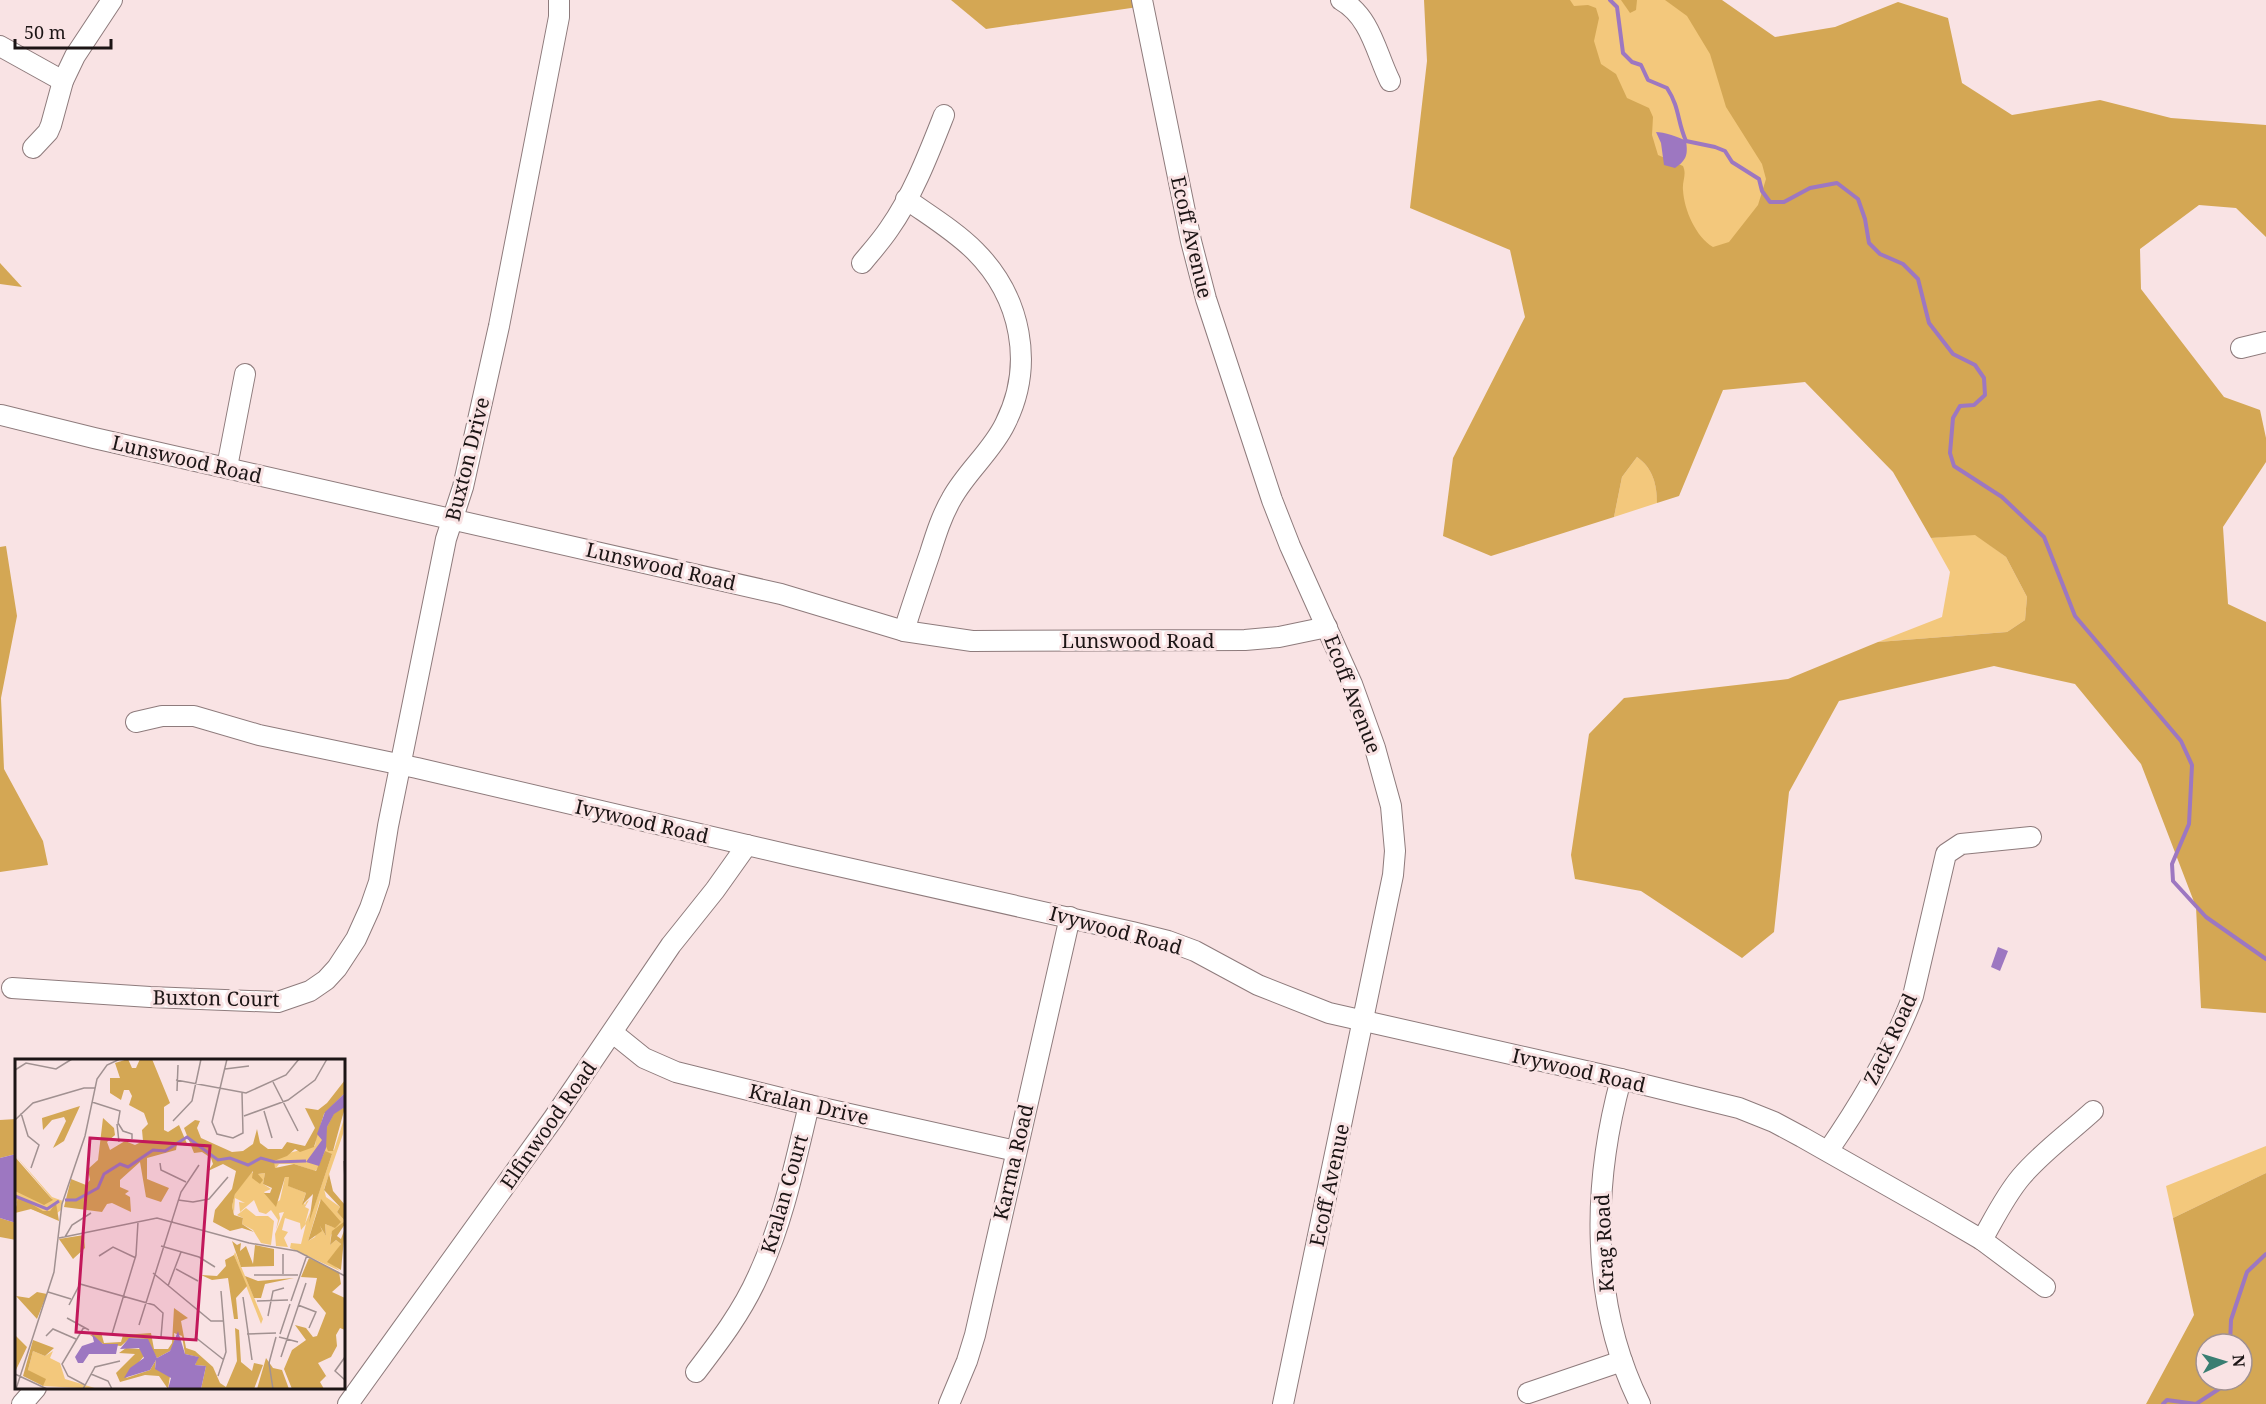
<svg xmlns="http://www.w3.org/2000/svg" width="2266" height="1404" font-family="'Noto Serif',serif">
  <rect width="100%" height="100%" fill="#f9e3e4"/>
  <g fill="#f3c87c">
    <polygon points="1548,0 1681,0 1758,116 1775,184 1719,280"/>
    <path d="M 1637,457 C 1653,468 1657,485 1657,503 L 1614,517 L 1622,477 Z"/>
    <polygon points="1975,534 2006,557 2027,597 2025,620 2007,632 1878,642 1942,617 1950,572 1931,538"/>
    <polygon points="2266,1146 2266,1173 2173,1218 2166,1186"/>
  </g>
  <g fill="#d4a754" fill-rule="evenodd">
    <polygon points="951,0 1136,0 1138,7 986,29"/>
    <path d="M 1424,0 L 1570,0 L 1574,6 L 1588,5 L 1596,8 L 1599,18 L 1594,41 L 1601,64 L 1616,74 L 1627,98 L 1649,108 L 1653,117 L 1652,135 L 1658,155 L 1683,166 C 1687,175 1682,181 1683,190 C 1684,210 1696,237 1713,247 L 1729,242 L 1758,205 L 1766,179 L 1762,164 L 1726,107 L 1710,54 L 1687,16 L 1665,0 L 1722,0 L 1775,37 L 1835,27 L 1898,2 L 1948,18 L 1962,83 L 2012,115 L 2100,100 L 2171,118 L 2266,125 L 2266,237 L 2236,208 L 2199,205 L 2140,249 L 2141,289 L 2224,397 L 2260,410 L 2266,438 L 2266,462 L 2223,527 L 2228,604 L 2266,622 L 2266,1013 L 2201,1008 L 2196,907 L 2141,764 L 2075,684 L 1994,666 L 1839,701 L 1789,792 L 1774,932 L 1742,958 L 1641,891 L 1575,879 L 1571,855 L 1589,734 L 1624,698 L 1788,679 L 1878,642 L 2007,632 L 2025,620 L 2027,597 L 2006,557 L 1975,535 L 1931,538 L 1893,472 L 1805,382 L 1723,390 L 1679,496 L 1657,503 C 1657,485 1653,468 1637,457 L 1622,477 L 1614,517 L 1491,556 L 1443,536 L 1453,458 L 1525,317 L 1510,250 L 1410,208 L 1427,61 Z"/>
    <polygon points="1621,0 1637,0 1636,10 1630,13"/>
    <polygon points="0,263 22,287 0,284"/>
    <polygon points="6,546 17,616 1,698 4,769 43,841 48,865 0,872 0,547"/>
    <polygon points="16,1119 16,1154 0,1158 0,1120"/>
    <path d="M 2266,1173 L 2266,1404 L 2146,1404 L 2194,1315 L 2173,1218 ZM 2206,1344 L 2242,1344 L 2242,1380 L 2206,1380 Z"/>
    <polygon points="0,1218 16,1223 16,1240 0,1237"/>
  </g>
  <g fill="#9d77c1">
    <path d="M 1656,132 C 1663,132 1680,137 1686,141 C 1688,154 1687,160 1675,168 L 1664,165 L 1661,143 Z"/>
    <polygon points="1998,947 2008,951 2000,971 1991,967"/>
    <polygon points="16,1154 16,1223 0,1218 0,1158"/>
  </g>
  <g fill="none" stroke-linecap="round" stroke-linejoin="round">
    <g stroke="#9d77c1" stroke-width="4">
      <path d="M 1610,0 L 1617,7 L 1623,53 L 1632,62 L 1641,65 L 1648,80 L 1667,88 C 1680,108 1677,121 1686,141 L 1715,147 L 1725,151 L 1732,162 L 1759,179 L 1762,191 L 1770,202 L 1784,202 L 1810,188 L 1837,183 L 1858,199 L 1865,219 L 1869,243 L 1880,254 L 1903,264 L 1918,279 L 1929,323 L 1953,354 L 1975,365 L 1984,378 L 1985,395 L 1974,405 L 1960,406 L 1953,418 L 1950,453 L 1954,466 L 2002,497 L 2044,537 L 2075,616 L 2181,741 L 2192,765 L 2189,824 L 2172,864 L 2173,881 L 2206,917 L 2266,959"/>
      <polyline points="2230,1344 2231,1320 2247,1272 2266,1254"/>
      <polyline points="2163,1404 2167,1400 2196,1404 2219,1389 2222,1380"/>
    </g>
    <g stroke="#8e7b7c" stroke-width="22">
      <g id="minor">
        <polyline points="1142,0 1191,241 1206,299 1272,500 1290,546 1352,684 1375,748 1391,806 1395,851 1393,875 1283,1404"/>
        <path d="M 1341,0 C 1371,17 1376,53 1390,81"/>
        <polyline points="0,46 63,81"/>
        <polyline points="33,148 48,132 51,125 63,81 75,56 112,0"/>
        <path d="M 862,263 C 871,252 881,241 889,229 C 913,195 929,153 944,115"/>
        <polyline points="2241,348 2266,342"/>
        <polyline points="1,415 94,438 781,594 904,631 972,641 1245,640 1279,637 1327,627"/>
        <polyline points="227,467 245,374"/>
        <path d="M 904,631 C 912,605 921,579 930,553 C 936,534 942,515 952,498 C 967,471 992,451 1005,424 C 1035,365 1021,297 975,251 C 955,231 930,216 906,199"/>
        <polyline points="136,722 162,716 194,716 259,735 417,768 794,856 1132,932 1168,941 1195,951 1258,985 1329,1013 1621,1079 1739,1108 1774,1122 1802,1137 1936,1213 1982,1240 2045,1287"/>
        <polyline points="12,988 150,997 278,1002 310,991 326,980 337,968 356,939 370,908 379,882 388,826 446,539 463,487 499,326 559,17 559,0"/>
        <polyline points="613,1033 644,1058 676,1072 809,1105 1016,1151"/>
        <path d="M 1621,1079 C 1592,1185 1590,1303 1640,1404"/>
        <path d="M 1828,1151 C 1861,1103 1892,1051 1913,996 L 1946,854 L 1961,844 L 2031,837"/>
        <path d="M 1982,1240 C 1994,1219 2005,1196 2021,1177 C 2042,1152 2069,1133 2093,1111"/>
        <path d="M 696,1372 C 719,1342 742,1312 758,1276 C 783,1222 795,1163 809,1105"/>
        <polyline points="1528,1393 1622,1361"/>
        <polyline points="22,1404 36,1388"/>
        <polyline points="348,1404 553,1119 671,945 715,890 747,845"/>
        <polyline points="949,1404 967,1361 975,1335 1070,917"/>
      </g>
    </g>
    <use href="#minor" stroke="#fff" stroke-width="20"/>
  </g>
  <g text-anchor="middle" dominant-baseline="central" stroke-width="6" stroke-linejoin="round" paint-order="stroke">
    <g font-size="20" fill="#1c1515" stroke="#f9e3e4">
      <text transform="translate(1192 237) rotate(77)">Ecoff Avenue</text>
      <text transform="translate(187 459) rotate(13)">Lunswood Road</text>
      <text transform="translate(467 459) rotate(-76)">Buxton Drive</text>
      <text transform="translate(661 566) rotate(13)">Lunswood Road</text>
      <text x="1138" y="640">Lunswood Road</text>
      <text transform="translate(1353 694) rotate(69)">Ecoff Avenue</text>
      <text transform="translate(642 821) rotate(13)">Ivywood Road</text>
      <text transform="translate(1116 930) rotate(15)">Ivywood Road</text>
      <text transform="translate(216 998) rotate(1)">Buxton Court</text>
      <text transform="translate(1890 1039) rotate(-65)">Zack Road</text>
      <text transform="translate(1579 1070) rotate(13)">Ivywood Road</text>
      <text transform="translate(809 1104) rotate(13)">Kralan Drive</text>
      <text transform="translate(548 1125) rotate(-55)">Elfinwood Road</text>
      <text transform="translate(1013 1162) rotate(-77)">Karma Road</text>
      <text transform="translate(1329 1185) rotate(-78)">Ecoff Avenue</text>
      <text transform="translate(784 1194) rotate(-74)">Kralan Court</text>
      <text transform="translate(1604 1243) rotate(-93)">Krag Road</text>
    </g>
  </g>
  <g transform="translate(15 1059)">
    <rect width="330" height="330" fill="#f9e3e4"/>
    <path d="M 330,34 L 330,50 L 313,92 L 319,91 L 330,57 L 328,75 L 309,130 L 311,138 L 325,148 L 322,153 L 330,162 L 316,176 L 315,186 L 321,181 L 326,185 L 315,202 L 325,212 L 275,189 L 276,184 L 286,185 L 291,165 L 286,171 L 285,164 L 270,159 L 267,171 L 273,173 L 269,179 L 273,188 L 261,187 L 260,175 L 269,153 L 264,154 L 265,159 L 261,171 L 263,161 L 256,151 L 251,155 L 244,153 L 239,141 L 225,153 L 224,143 L 230,144 L 220,139 L 219,154 L 217,147 L 220,134 L 237,113 L 245,125 L 243,115 L 250,114 L 248,125 L 256,130 L 249,133 L 259,145 L 265,141 L 270,118 L 274,118 L 274,127 L 291,134 L 288,142 L 290,146 L 291,143 L 294,141 L 290,148 L 294,150 L 290,165 L 296,151 L 294,163 L 317,95 L 300,112 L 279,105 L 264,105 L 258,113 L 252,100 L 300,87 L 302,74 ZM 305,141 L 325,164 L 318,168 L 310,165 L 311,177 L 305,167 L 300,178 L 293,182 ZM 0,96 L 37,138 L 48,142 L 46,151 L 37,158 L 0,144 L 0,130 L 37,140 ZM 231,149 L 241,157 L 253,157 L 259,162 L 256,186 L 246,184 L 238,171 L 227,165 L 228,159 L 222,156 ZM 220,193 L 248,260 L 246,265 L 219,196 ZM 18,292 L 30,297 L 38,292 L 35,299 L 45,304 L 50,320 L 83,330 L 28,327 L 13,311 Z" fill="#f3c87c" fill-rule="evenodd"/>
    <path d="M 113,0 L 117,9 L 121,9 L 125,0 L 137,0 L 155,44 L 149,48 L 149,71 L 153,73 L 164,66 L 173,87 L 162,85 L 161,91 L 132,99 L 132,120 L 154,129 L 146,143 L 131,138 L 125,103 L 105,121 L 105,128 L 114,132 L 110,135 L 115,138 L 116,153 L 97,144 L 92,145 L 87,153 L 49,148 L 56,120 L 71,126 L 75,121 L 73,110 L 83,101 L 88,59 L 99,69 L 100,76 L 92,83 L 95,91 L 110,82 L 120,86 L 128,82 L 127,71 L 133,65 L 129,54 L 114,46 L 117,37 L 114,31 L 109,31 L 106,41 L 95,34 L 95,19 L 105,19 L 100,4 ZM 330,21 L 330,34 L 309,55 L 299,88 L 285,93 L 280,90 L 272,97 L 259,102 L 260,109 L 279,105 L 301,112 L 310,92 L 317,95 L 294,164 L 298,135 L 287,146 L 291,134 L 273,127 L 274,118 L 270,118 L 261,148 L 249,134 L 255,134 L 257,129 L 248,125 L 250,114 L 243,115 L 248,121 L 245,125 L 237,119 L 238,112 L 220,135 L 217,147 L 219,156 L 228,159 L 227,165 L 239,173 L 227,169 L 215,172 L 198,163 L 200,151 L 217,130 L 221,112 L 208,105 L 193,112 L 198,105 L 196,99 L 187,93 L 179,94 L 169,69 L 180,61 L 185,62 L 182,69 L 186,79 L 217,93 L 228,92 L 238,85 L 242,70 L 245,84 L 253,90 L 267,90 L 272,83 L 290,87 L 300,69 L 290,49 L 303,51 L 312,44 ZM 65,47 L 49,82 L 38,89 L 51,62 L 49,58 L 37,61 L 28,71 L 27,59 ZM 330,48 L 318,92 L 313,92 L 308,80 L 312,68 L 319,54 ZM 0,98 L 35,138 L 38,141 L 29,146 L 0,132 ZM 314,115 L 318,132 L 330,146 L 330,165 L 322,177 L 326,180 L 330,169 L 326,211 L 312,203 L 326,185 L 321,181 L 315,186 L 317,172 L 330,162 L 322,153 L 325,148 L 309,131 ZM 3,137 L 28,152 L 35,152 L 41,144 L 44,162 L 16,150 L 0,154 ZM 306,140 L 326,163 L 320,169 L 310,165 L 311,177 L 305,167 L 307,172 L 293,182 ZM 69,176 L 70,189 L 58,200 L 44,180 ZM 217,182 L 222,186 L 226,184 L 225,192 L 231,187 L 238,205 L 240,186 L 259,190 L 259,207 L 226,208 ZM 219,196 L 232,227 L 221,239 L 223,260 L 219,260 L 213,219 L 197,221 L 186,216 L 202,217 L 211,207 L 210,201 ZM 294,199 L 324,213 L 326,225 L 317,233 L 330,239 L 330,271 L 325,269 L 321,276 L 322,287 L 316,298 L 303,304 L 313,320 L 311,317 L 305,323 L 309,330 L 277,330 L 269,310 L 277,291 L 291,281 L 280,266 L 291,269 L 298,278 L 302,277 L 311,254 L 298,238 L 302,219 L 286,218 ZM 230,217 L 243,222 L 279,219 L 250,225 L 246,239 L 239,239 ZM 22,233 L 32,235 L 22,260 L 1,237 L 14,239 ZM 159,249 L 173,259 L 166,262 L 171,289 L 180,292 L 198,308 L 205,324 L 211,328 L 222,302 L 220,269 L 224,271 L 226,303 L 237,312 L 239,304 L 248,306 L 239,330 L 186,330 L 191,307 L 180,306 L 183,298 L 170,295 L 167,277 L 159,274 L 160,285 L 155,292 L 142,299 L 130,280 L 115,279 L 106,287 L 88,285 L 75,276 L 86,273 L 89,284 L 106,283 L 108,276 L 136,274 L 139,290 L 153,290 L 157,284 ZM 0,276 L 12,288 L 0,313 ZM 18,281 L 39,289 L 30,297 L 18,292 L 13,311 L 31,320 L 28,327 L 8,317 ZM 111,289 L 125,290 L 129,297 L 111,319 L 135,311 L 141,301 L 140,309 L 155,317 L 153,330 L 144,317 L 130,316 L 105,323 L 101,314 L 120,295 L 104,294 ZM 251,299 L 258,309 L 267,311 L 274,330 L 242,330 Z" fill="#d4a754"/>
    <path d="M 330,34 L 330,48 L 319,55 L 312,68 L 311,89 L 304,107 L 291,103 L 307,81 L 302,75 L 310,53 ZM 163,272 L 170,295 L 184,298 L 180,306 L 191,307 L 186,330 L 153,330 L 156,319 L 140,310 L 141,301 L 135,311 L 109,319 L 115,309 L 129,299 L 124,289 L 105,290 L 114,279 L 133,280 L 142,299 L 155,292 ZM 77,275 L 88,285 L 103,285 L 101,295 L 74,295 L 68,304 L 63,304 L 60,298 L 67,287 L 79,283 Z" fill="#9d77c1"/>
    <path fill="none" stroke="#9d77c1" stroke-width="3" d="M 0,137 L 32,150 L 44,142M 50,141 L 61,141 L 83,129 L 89,115 L 105,105 L 113,108 L 138,91 L 150,92 L 172,78 L 203,101 L 215,99 L 233,106 L 246,99 L 260,103 L 291,102"/>
    <path fill="none" stroke="#a19191" stroke-width="1.5" d="M 212,0 L 197,63 L 202,75 L 218,79 L 228,74 L 227,34M 210,10 L 234,7M 0,11 L 11,4 L 41,10 L 57,0M 161,21 L 231,34 L 271,16 L 284,0M 258,23 L 283,72M 162,32 L 163,6M 77,43 L 105,52 L 103,64 L 108,72 L 117,75 L 117,80M 249,52 L 257,79M 6,54 L 13,77 L 24,86 L 16,109M 229,57 L 273,41 L 300,21 L 312,0M 0,61 L 18,44 L 69,29 L 80,29M 158,62 L 177,42 L 186,0M 102,65 L 104,83M 329,102 L 330,121M 145,104 L 146,111 L 171,123M 163,141 L 178,143 L 194,140 L 213,118M 50,178 L 57,166 L 76,154M 44,179 L 142,159 L 234,184 L 282,192 L 330,217M 146,187 L 184,198 L 200,208M 84,197 L 98,188 L 121,199M 0,208 L 0,232M 161,210 L 183,222M 138,214 L 196,262 L 208,262M 268,215 L 268,195M 239,216 L 283,216M 153,227 L 166,193M 33,233 L 56,240M 228,238 L 237,301M 242,242 L 273,241M 276,242 L 292,196M 54,246 L 65,225 L 139,246 L 148,254 L 146,278M 283,246 L 301,253 L 294,269M 253,257 L 258,232 L 269,229M 52,259 L 74,271M 124,266 L 166,133 L 184,106M 69,268 L 47,305 L 53,317 L 70,326M 97,275 L 121,196 L 123,163M 232,275 L 261,274M 265,275 L 275,245M 31,277 L 38,270 L 61,280M 180,278 L 209,301M 264,278 L 283,283M 266,298 L 291,224M 330,298 L 320,312 L 330,321M 0,315 L 32,330M 76,315 L 93,322 L 97,330M 203,317 L 211,293 L 206,232M 1,330 L 39,213 L 47,145 L 70,77 L 82,20 L 92,6 L 105,0M 68,330 L 80,308 L 105,302M 258,330 L 254,304 L 261,278"/>
    <path fill="#c2185b" fill-opacity="0.15" stroke="#c2185b" stroke-width="3" d="M 75,79 L 195,87 L 181,281 L 61,273 Z"/>
    <rect width="330" height="330" fill="none" stroke="#1c1515" stroke-width="3"/>
  </g>
  <g transform="translate(2224 1362) rotate(86)"><circle r="28" fill="#f9e3e4" stroke="#a19191" stroke-width="1.5"/>
  <path d="M0-4.5L10 22L0 15L-10 22Z" fill="#397e72"/>
  <text y="-9" font-size="16" font-weight="bold" text-anchor="middle" fill="#1c1515">N</text>
  </g>
  <path d="M15 39v9h96v-9" fill="none" stroke="#1c1515" stroke-width="3"/>
  <text x="24" y="39" font-size="18" fill="#1c1515" stroke="#f9e3e4" stroke-width="4.5" paint-order="stroke">50 m</text>
</svg>
